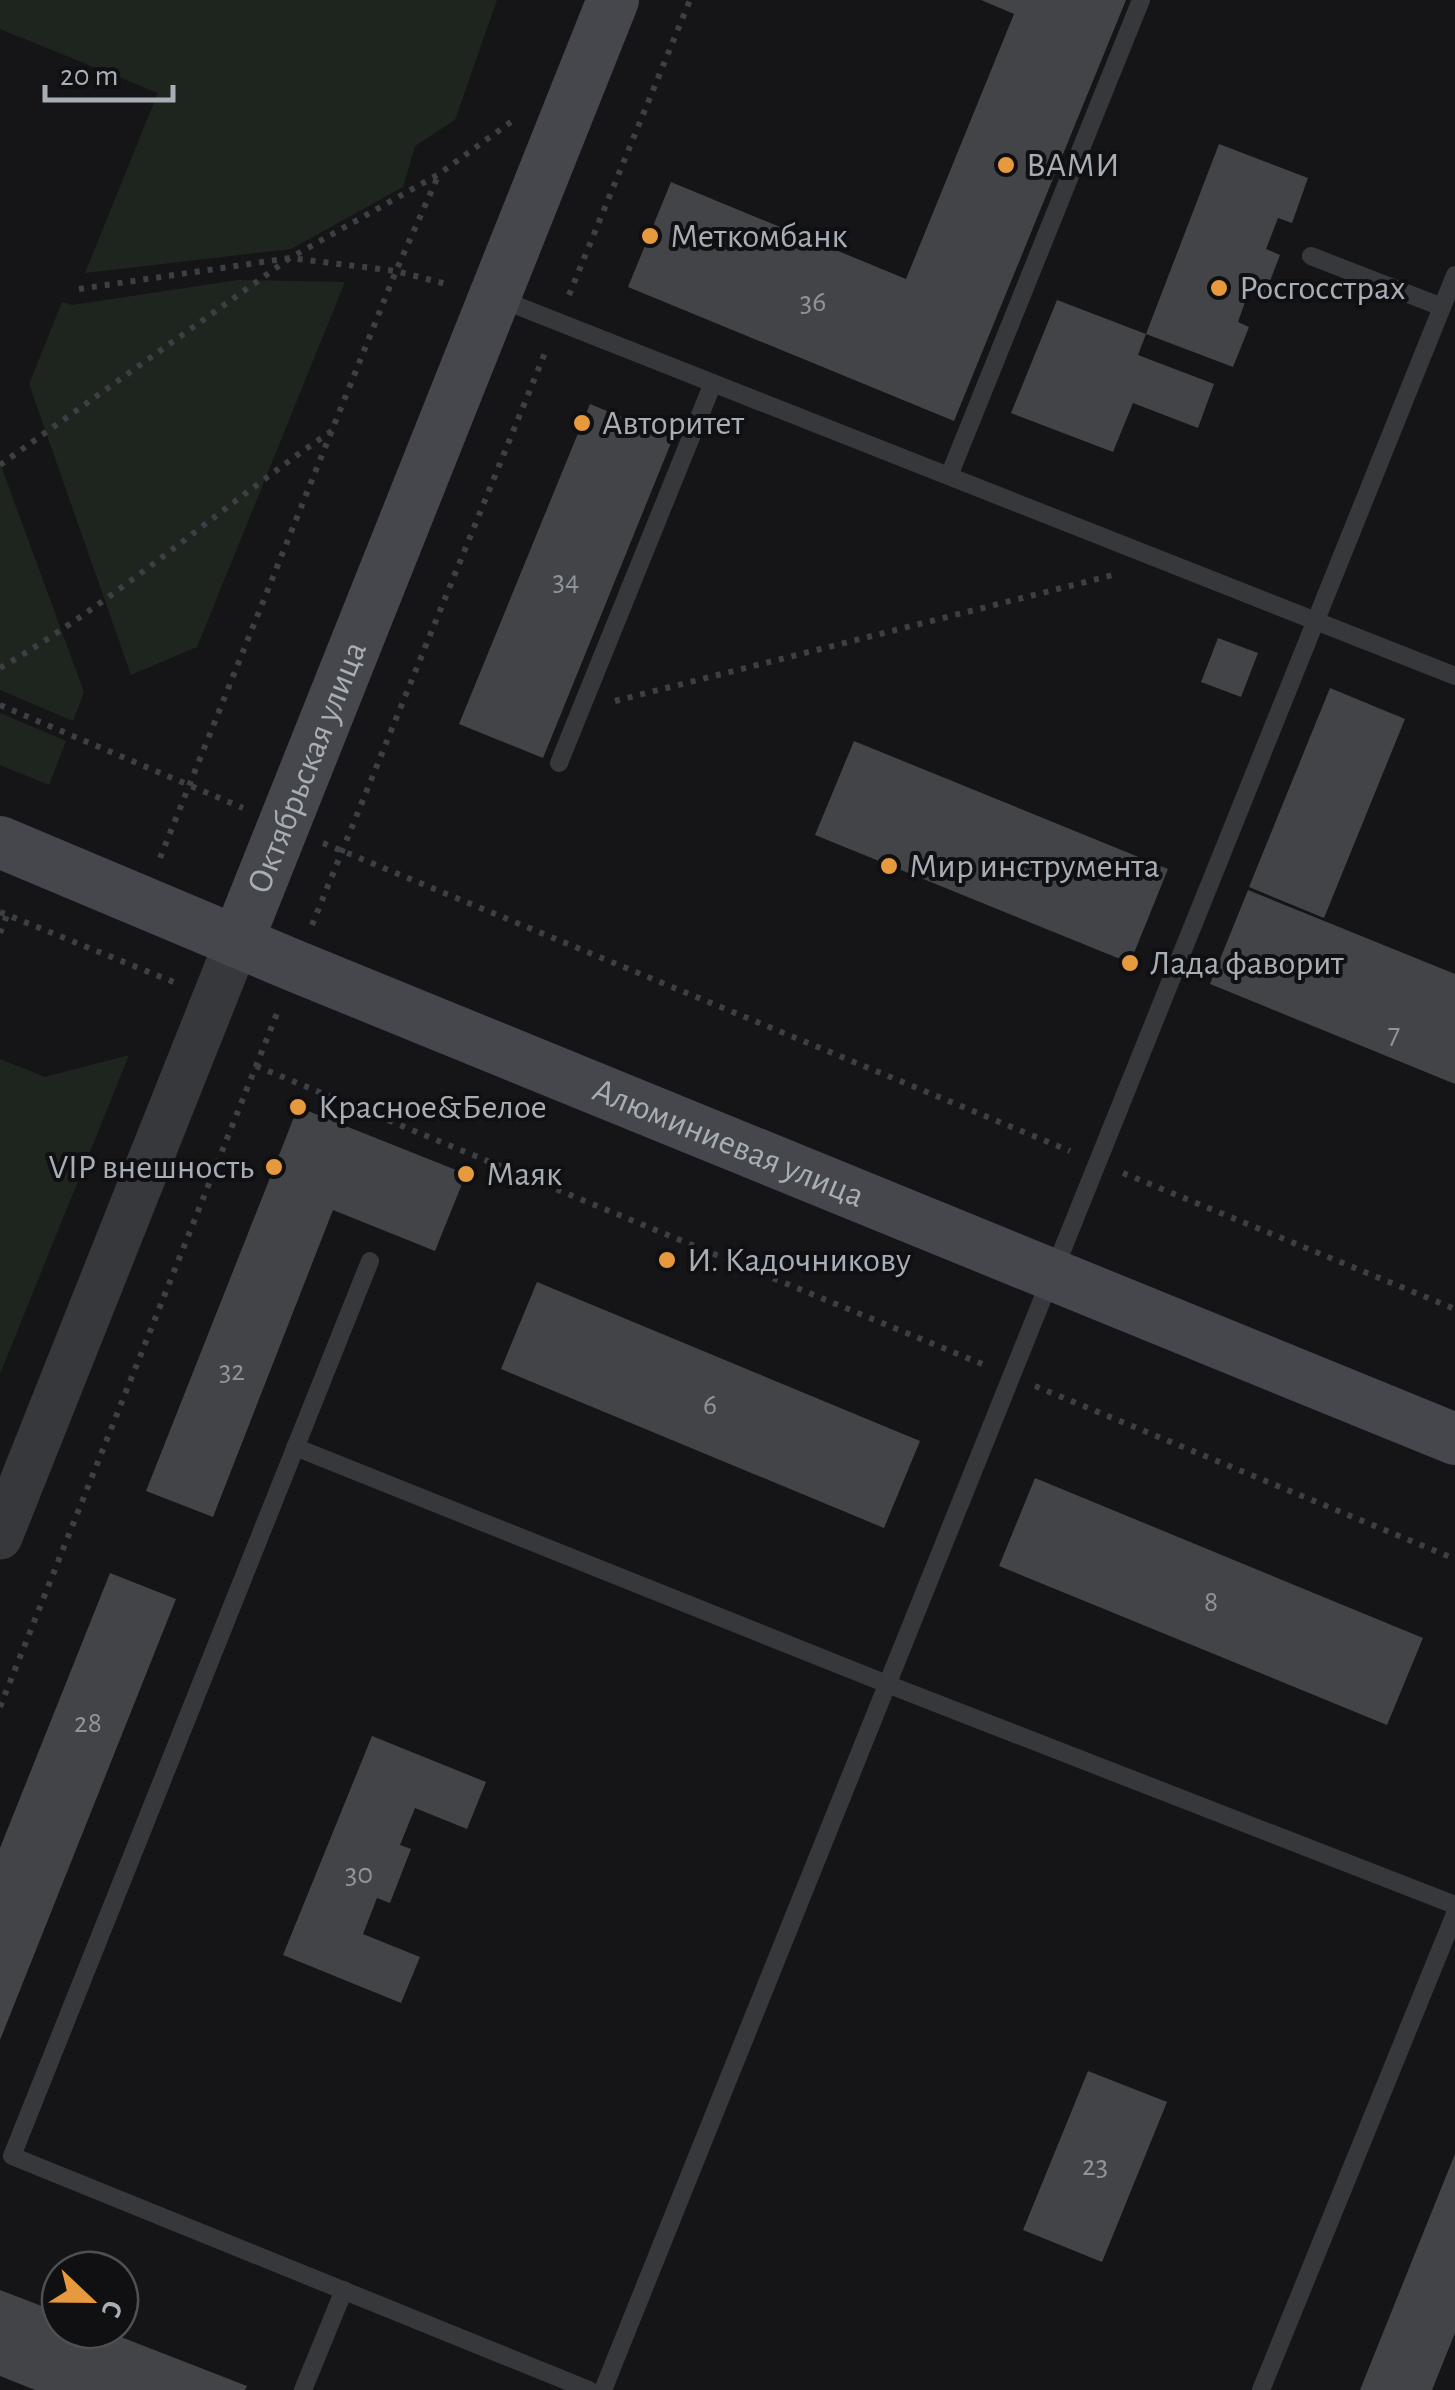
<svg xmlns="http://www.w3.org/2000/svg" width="1455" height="2390" font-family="'Alegreya Sans',sans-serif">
  <rect width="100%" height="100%" fill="#151517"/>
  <g fill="#1e251e">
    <polygon points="0,0 497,0 455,120 415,146 403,187 291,249 85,273 158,93 0,29"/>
    <polygon points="238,280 345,282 197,647 131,675 29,384 62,302 72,305"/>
    <polygon points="0,463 84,692 73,721 0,690"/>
    <polygon points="0,713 66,741 49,785 0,765"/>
    <polygon points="129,1055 0,1374 0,1059 45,1077"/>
  </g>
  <g fill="#424447">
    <polygon points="981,0 1126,0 954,421 628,287 671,182 906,279 1014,14"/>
    <polygon points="1219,144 1308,178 1292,223 1278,218 1266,249 1280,255 1265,294 1250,288 1238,322 1249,327 1233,367 1146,334 1138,355 1214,384 1198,428 1133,403 1113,452 1011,413 1057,300 1146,334"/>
    <polygon points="590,404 673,438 543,758 459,724"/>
    <polygon points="1218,638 1258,653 1241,697 1201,682"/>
    <polygon points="1330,688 1405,719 1324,918 1249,887"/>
    <polygon points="854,741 1168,869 1130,963 815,835"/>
    <polygon points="1248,890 1455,974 1455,1084 1210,984"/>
    <polygon points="298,1107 466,1174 435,1251 333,1210 213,1517 146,1491"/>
    <polygon points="537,1282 920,1441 884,1528 501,1369"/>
    <polygon points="1035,1478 1423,1638 1387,1725 999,1566"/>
    <polygon points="110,1573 176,1599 0,2040 0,1848"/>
    <polygon points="372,1736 486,1782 467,1829 415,1808 400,1845 411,1849 390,1903 377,1898 363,1934 420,1957 401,2003 283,1955"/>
    <polygon points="1088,2071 1167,2102 1102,2262 1023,2230"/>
    <polygon points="1455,2154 1455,2333 1432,2390 1360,2390"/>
    <polygon points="0,2290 60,2313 60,2330 103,2330 247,2386 245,2390 35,2390 0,2376"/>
  </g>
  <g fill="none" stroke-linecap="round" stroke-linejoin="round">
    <g stroke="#3c3f43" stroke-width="6" stroke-dasharray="5 8" stroke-linecap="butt">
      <polyline points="79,289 290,258 439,174 515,119"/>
      <polyline points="569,295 690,0"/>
      <polyline points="0,465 290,258 396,271 450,285"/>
      <path d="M 0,668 C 118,600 220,507 333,430"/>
      <polyline points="615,701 1117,574"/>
      <polyline points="0,705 243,808"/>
      <polyline points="323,843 1070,1151"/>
      <polyline points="160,858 396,271 439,174"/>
      <polyline points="0,912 176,983"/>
      <polyline points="312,925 547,348"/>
      <polyline points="0,933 7,915"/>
      <polyline points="256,1066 987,1366"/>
      <polyline points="1123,1173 1455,1309"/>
      <polyline points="1035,1386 1455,1559"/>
      <polyline points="0,1707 278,1011"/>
    </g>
    <g stroke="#36383c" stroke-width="18">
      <polyline points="1311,256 1442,307"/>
      <polyline points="500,299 1455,676"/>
      <polyline points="949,476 1141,0"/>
      <polyline points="559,763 713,383"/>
      <polyline points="370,1261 12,2156 589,2390"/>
      <polyline points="295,1447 887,1684 1455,1905"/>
      <polyline points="303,2390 344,2290"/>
      <polyline points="603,2390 1455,275"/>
      <polyline points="1261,2390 1455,1914"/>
    </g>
    <polyline stroke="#36383c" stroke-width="45" points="0,1537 237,942"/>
    <g stroke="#45474c" stroke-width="52">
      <path id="s1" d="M 0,842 L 295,966 L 1455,1439"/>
      <path id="s2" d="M 237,942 L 613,0"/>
    </g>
  </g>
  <g fill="#e7993d" stroke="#101012" stroke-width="4">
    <circle cx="1006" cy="165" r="10"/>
    <circle cx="650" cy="236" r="10"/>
    <circle cx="1219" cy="288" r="10"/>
    <circle cx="582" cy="423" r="10"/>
    <circle cx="889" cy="866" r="10"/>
    <circle cx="1130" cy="963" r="10"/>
    <circle cx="298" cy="1107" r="10"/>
    <circle cx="274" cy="1167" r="10"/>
    <circle cx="466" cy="1174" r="10"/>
    <circle cx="667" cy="1260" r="10"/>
  </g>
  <g text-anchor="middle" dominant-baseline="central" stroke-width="8" stroke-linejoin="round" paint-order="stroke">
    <g font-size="30" fill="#8e949a">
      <text x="813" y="302">36</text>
      <text x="566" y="581">34</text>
      <text x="1394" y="1034">7</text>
      <text x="232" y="1371">32</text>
      <text x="710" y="1405">6</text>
      <text x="1211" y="1602">8</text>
      <text x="88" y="1723">28</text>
      <text x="359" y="1874">30</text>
      <text x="1095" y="2166">23</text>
    </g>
    <g font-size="35" fill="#a8aeb6" stroke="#101012" text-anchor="start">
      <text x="1026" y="165">ВАМИ</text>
      <text x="670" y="236">Меткомбанк</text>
      <text x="1239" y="288">Росгосстрах</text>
      <text x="602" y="423">Авторитет</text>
      <text x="909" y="866">Мир инструмента</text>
      <text x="1150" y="963">Лада фаворит</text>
      <text x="318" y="1107">Красное&amp;Белое</text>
      <text x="254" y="1167" text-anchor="end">VIP внешность</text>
      <text x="486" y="1174">Маяк</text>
      <text x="687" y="1260">И. Кадочникову</text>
    </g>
    <g font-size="35" fill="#a8aeb6" stroke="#101012">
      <text stroke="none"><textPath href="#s2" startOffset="188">Октябрьская улица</textPath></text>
      <text stroke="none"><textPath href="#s1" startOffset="788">Алюминиевая улица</textPath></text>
    </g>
  </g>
  <g transform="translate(90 2300) rotate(112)"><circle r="48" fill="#101012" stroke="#4d4f54" stroke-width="2.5"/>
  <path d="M0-8L18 38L0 25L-18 38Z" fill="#e7993d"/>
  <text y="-15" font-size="28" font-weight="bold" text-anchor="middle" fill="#a8aeb6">С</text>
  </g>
  <path d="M45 85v15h128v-15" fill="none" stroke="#a8aeb6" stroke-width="5"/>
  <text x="60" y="85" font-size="30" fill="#a8aeb6" stroke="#101012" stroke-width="8" paint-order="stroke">20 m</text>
</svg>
